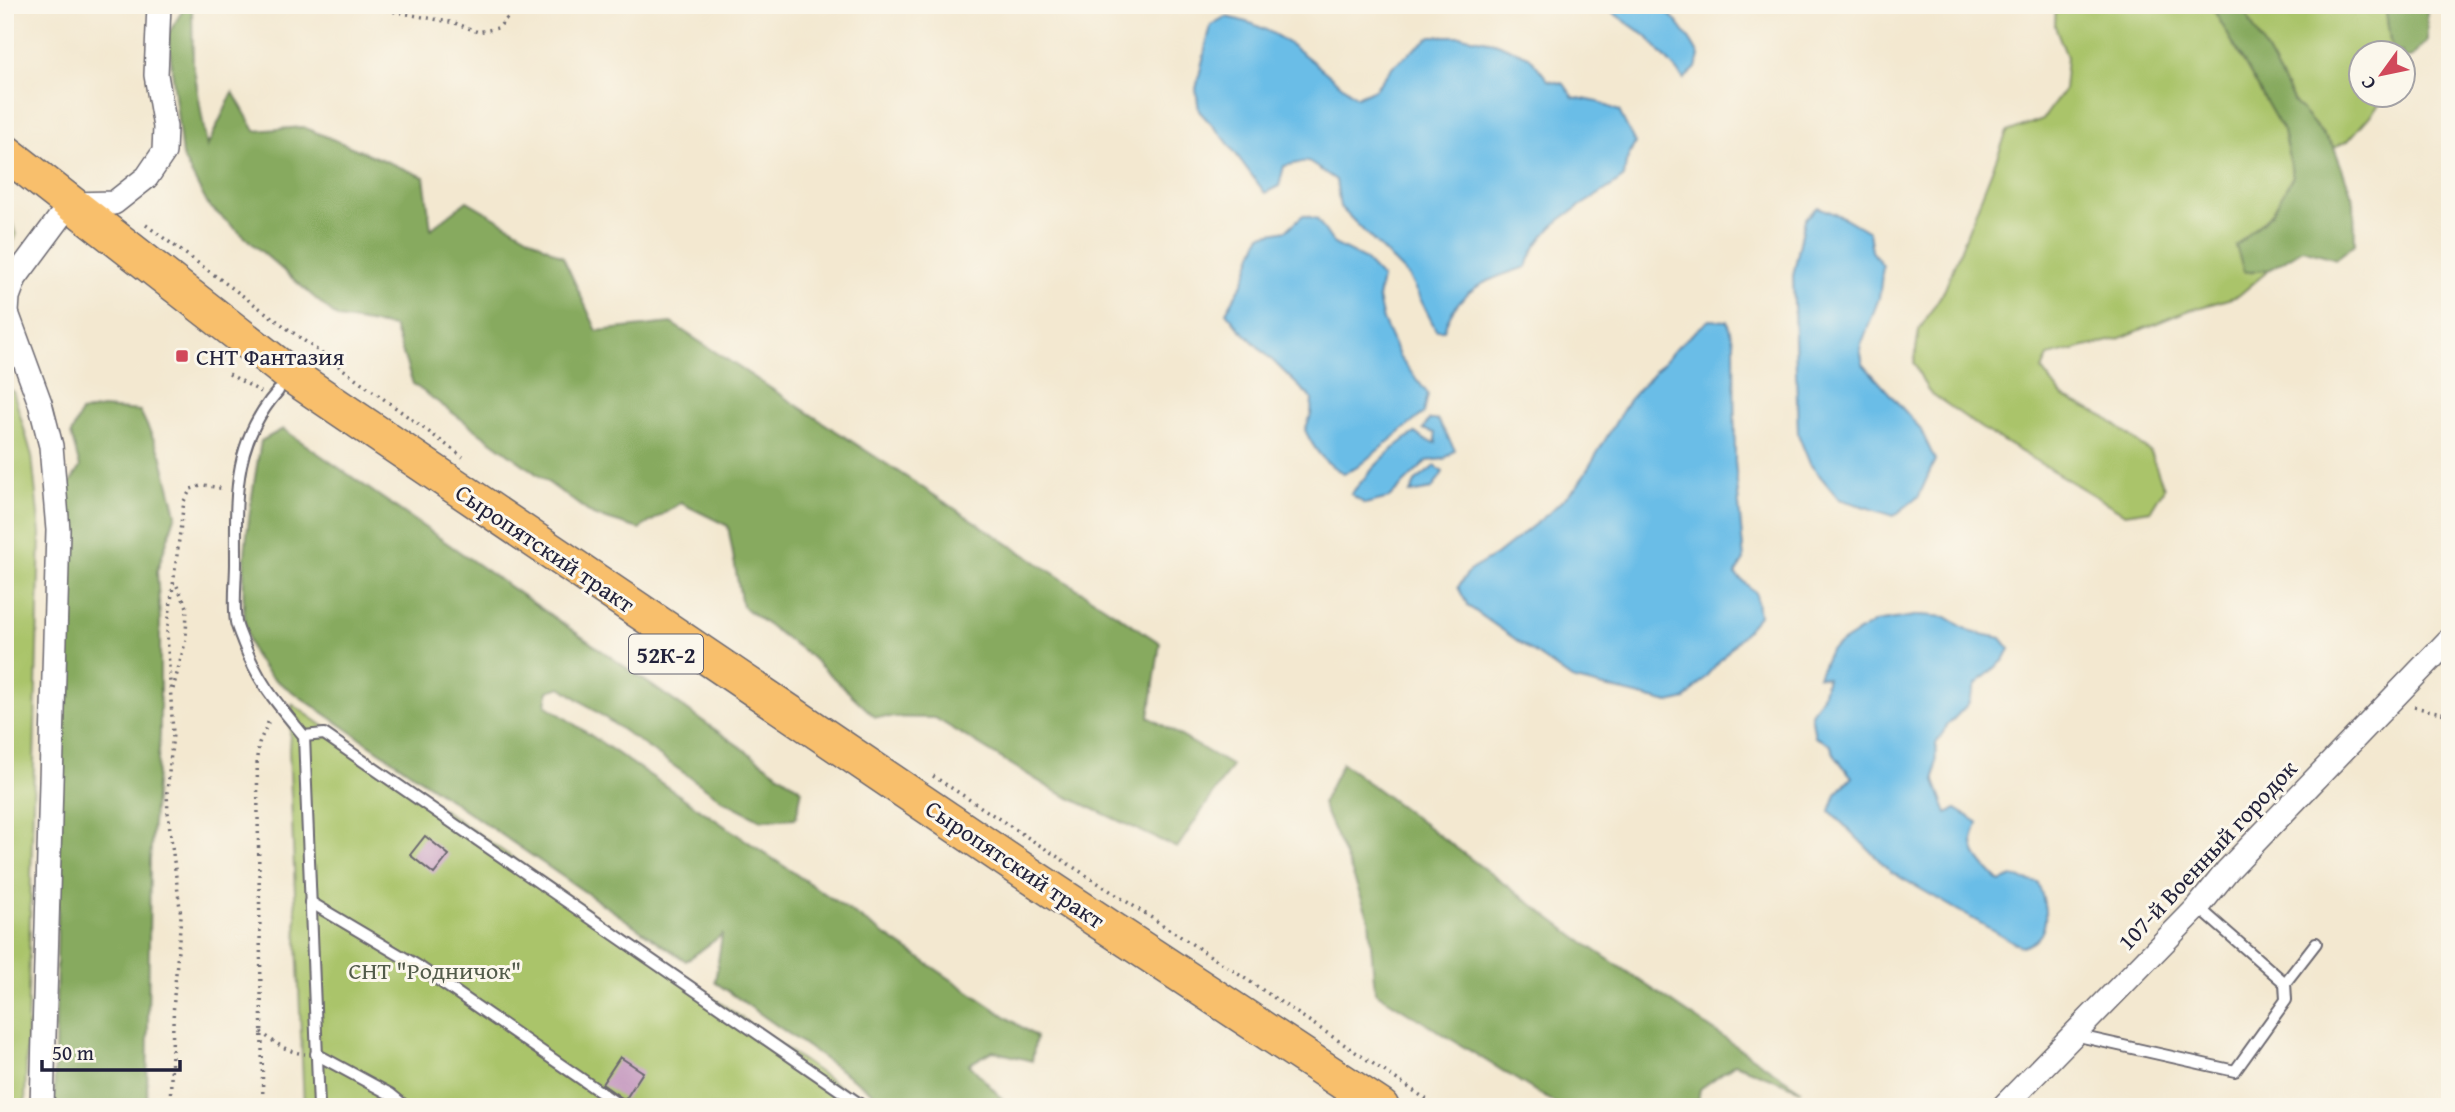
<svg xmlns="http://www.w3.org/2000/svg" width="2455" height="1112" font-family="'Gentium Book Plus',serif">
  <rect width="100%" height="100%" fill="#fbf7ec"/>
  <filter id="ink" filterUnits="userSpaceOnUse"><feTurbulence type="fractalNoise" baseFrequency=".0143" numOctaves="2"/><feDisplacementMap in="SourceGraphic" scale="14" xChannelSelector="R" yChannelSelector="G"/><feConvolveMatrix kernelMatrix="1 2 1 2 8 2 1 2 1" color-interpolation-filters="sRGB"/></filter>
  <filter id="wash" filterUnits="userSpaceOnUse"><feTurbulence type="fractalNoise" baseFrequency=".00686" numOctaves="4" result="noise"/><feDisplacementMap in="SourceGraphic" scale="28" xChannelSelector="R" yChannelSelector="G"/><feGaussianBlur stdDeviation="1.57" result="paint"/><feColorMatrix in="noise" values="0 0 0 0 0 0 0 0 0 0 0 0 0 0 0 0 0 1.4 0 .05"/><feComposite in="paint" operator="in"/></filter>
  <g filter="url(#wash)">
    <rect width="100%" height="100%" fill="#f3e8d0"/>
    <g fill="#aac46a" stroke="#667352" stroke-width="2">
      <polygon points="2056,5 2211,5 2283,131 2293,176 2272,213 2236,246 2244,271 2269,270 2238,296 2184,312 2118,339 2048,356 2042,370 2063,397 2105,417 2150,452 2164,488 2151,510 2125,514 1981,428 1928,391 1914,363 1919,330 1945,289 2007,132 2043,119 2064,90 2067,57 2055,26"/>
      <polygon points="2241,5 2385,5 2390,41 2395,52 2360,52 2360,94 2388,95 2348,141 2334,147 2295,103"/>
      <polygon points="5,198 16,236 5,261"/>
      <polygon points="5,388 13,391 32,456 40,534 25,1107 5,1107"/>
      <polygon points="292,704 869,1107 304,1107 289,749"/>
    </g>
    <g fill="#87aa5e" stroke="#54664c" stroke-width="2">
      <polygon points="186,5 192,5 193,63 207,147 233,92 255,131 303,127 424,177 431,229 467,201 563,257 597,331 671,323 1160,643 1149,717 1232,766 1177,848 1055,791 935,718 875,717 809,655 742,606 728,526 681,503 639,529 593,515 413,384 394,327 338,318 208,205 182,156 168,34"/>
      <polygon points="2211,5 2241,5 2295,103 2334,147 2354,201 2355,244 2336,259 2303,249 2269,270 2244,272 2236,246 2272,213 2293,176 2283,131"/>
      <polygon points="2385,5 2427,5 2427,41 2412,57 2403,57 2402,52 2395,52 2390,41"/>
      <polygon points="102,408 140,411 161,454 176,514 157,571 160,620 160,735 150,860 147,1107 54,1107 66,489 80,467 71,434 81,412"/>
      <path d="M 283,429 L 802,790 L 796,818 L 761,820 L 724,801 L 561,687 L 548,691 L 546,705 L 1036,1037 L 1032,1061 L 993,1051 L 969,1064 L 1010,1107 L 893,1107 L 715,982 L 722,935 L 686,961 L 271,677 C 265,669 256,660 252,651 C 232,601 252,495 261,441 Z"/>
      <polygon points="1342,763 1577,938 1801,1090 1735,1064 1700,1089 1697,1107 1561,1107 1375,992 1369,919 1351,870 1322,804"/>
    </g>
    <g fill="#6bbde7" stroke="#467091" stroke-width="2">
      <path d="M 1602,5 C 1614,5 1647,2 1657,5 C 1670,9 1693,43 1699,56 L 1696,68 L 1684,79 L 1646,36 Z"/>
      <path d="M 1225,17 C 1277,23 1317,68 1357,97 L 1375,89 L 1393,66 L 1431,36 L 1461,36 L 1494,42 L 1529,56 L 1548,80 L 1564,84 L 1573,97 L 1598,102 L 1619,111 L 1635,143 L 1626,162 L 1624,177 C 1588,206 1541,218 1527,267 C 1489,278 1456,290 1444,330 L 1436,330 L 1409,277 L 1340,207 L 1336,180 L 1307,161 L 1284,166 L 1279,186 L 1265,193 L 1224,138 L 1199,111 L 1196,89 L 1211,25 Z"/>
      <polygon points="1818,207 1845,218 1869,232 1872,251 1883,266 1879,298 1860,348 1863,364 1920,428 1935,460 1919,496 1894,516 1839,499 1810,464 1798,434 1793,276 1805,219"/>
      <path d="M 1303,215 L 1317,219 L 1334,244 L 1364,259 L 1382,278 L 1378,298 L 1383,320 L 1400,358 L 1428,394 L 1424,413 L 1356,468 L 1344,473 C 1324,464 1314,449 1305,430 L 1311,415 L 1312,399 L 1239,328 L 1226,312 L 1244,281 L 1254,251 L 1261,235 L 1287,230 Z"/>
      <polygon points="1709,320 1727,321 1734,343 1735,461 1744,560 1735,574 1756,593 1759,616 1686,699 1669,703 1572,679 1468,606 1458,587 1469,571 1496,555 1549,513 1578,485 1629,400 1679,345"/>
      <path d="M 1429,420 L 1438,420 L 1455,450 L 1444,459 L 1427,461 L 1389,498 L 1365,504 L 1351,494 C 1370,471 1390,448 1415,433 L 1425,440 L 1436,443 L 1435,433 L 1423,429 Z"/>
      <polygon points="1435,466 1443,472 1432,489 1410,493 1416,481"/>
      <path d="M 1921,615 L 1946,617 L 1971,632 L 2001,638 L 2010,649 L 2004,660 L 1976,684 L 1968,704 L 1947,726 L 1936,744 L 1935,781 L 1947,813 L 1956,809 L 1979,823 C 1963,849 1982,864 2000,882 L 2013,877 L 2038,883 C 2047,906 2053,939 2022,947 L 1891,872 L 1830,811 L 1836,794 L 1852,777 L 1835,756 L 1830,744 L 1815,737 L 1811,714 L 1822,696 L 1827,678 L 1818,676 L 1830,650 L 1875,622 Z"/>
    </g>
    <g id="blocks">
      <g fill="#c79dc1">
        <polygon points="425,836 449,855 434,874 410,855"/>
        <polygon points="620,1057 643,1072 625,1100 602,1084"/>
      </g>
    </g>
  </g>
  <g filter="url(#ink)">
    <use href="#blocks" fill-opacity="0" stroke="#6b676f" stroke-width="2"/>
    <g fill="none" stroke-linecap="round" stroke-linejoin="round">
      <g stroke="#6b676f" stroke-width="14">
        <g id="service">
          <path d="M 278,391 C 232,443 236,497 236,563 C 236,581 233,603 236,622 C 237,628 241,636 243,642 C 259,684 276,702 304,736 L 319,1107"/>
          <polyline points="304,736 324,734 864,1107"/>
          <polyline points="310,902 418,966 622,1107"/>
          <polyline points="2198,907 2285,983"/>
          <polyline points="2074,1035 2235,1071 2286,1000 2285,983 2316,943"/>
          <polyline points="316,1054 390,1094 406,1107"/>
        </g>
      </g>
      <g stroke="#6b676f" stroke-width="26">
        <g id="minor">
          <polyline points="42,1107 58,530 51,446 40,403 7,313 8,297 15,278 70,204 114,203 147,177 164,152 165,127 156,75 159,5"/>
          <polyline points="2003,1107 2198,907 2227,871 2450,639"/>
        </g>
      </g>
      <g stroke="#6b676f" stroke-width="38">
        <polyline id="primary" points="5,152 288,373 1025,872 1381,1107"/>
      </g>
      <g stroke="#6b676f" stroke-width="3.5" stroke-dasharray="2 5" stroke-linecap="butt">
        <polyline points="359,5 455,23 478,32 498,28 514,11 515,5"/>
        <polyline points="146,225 463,457"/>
        <polyline points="229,374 261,392"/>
        <polyline points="173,689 186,639 187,607 175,582"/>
        <polyline points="2414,707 2450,715"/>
        <polyline points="933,776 1249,981 1438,1107"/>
        <path d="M 261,1032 C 275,1043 287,1052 305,1054"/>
        <polyline points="170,1107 174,996 181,916 168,814 167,792 173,734 167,632 184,501 191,489 204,485 224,489"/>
        <polyline points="263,1107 257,757 259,743 270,718"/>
      </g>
      <use href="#service" stroke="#fff" stroke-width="10"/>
      <use href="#minor" stroke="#fff" stroke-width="23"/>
      <use href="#primary" stroke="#f8bf6c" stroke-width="35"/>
    </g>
  </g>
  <rect fill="#d1495b" stroke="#fbf7ec" stroke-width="2.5" x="175" y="349" width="14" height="14" rx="3.5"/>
  <g text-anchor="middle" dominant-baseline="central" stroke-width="6" stroke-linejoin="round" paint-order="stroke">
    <rect fill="#fbf7ec" stroke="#636270" stroke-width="2" x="629" y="634.5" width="74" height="39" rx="5"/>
    <g font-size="23" font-weight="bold" fill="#22223b">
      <text x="666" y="654">52К-2</text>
    </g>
    <g font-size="24" fill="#22223b" stroke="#fbf7ec" text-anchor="start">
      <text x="196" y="356">СНТ Фантазия</text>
    </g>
    <g font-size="24" fill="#22223b" stroke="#fbf7ec">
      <text transform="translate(545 548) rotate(34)">Сыропятский тракт</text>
      <text transform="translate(2207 855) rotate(-47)">107-й Военный городок</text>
      <text transform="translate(1015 864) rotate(34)">Сыропятский тракт</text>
    </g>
    <g font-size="24" fill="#525b4b" stroke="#fbf7ec">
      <text x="435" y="970">СНТ "Родничок"</text>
    </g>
  </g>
  <rect width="2455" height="1112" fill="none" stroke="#fbf7ec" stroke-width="28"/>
  <g transform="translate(2382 74) rotate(237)"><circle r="33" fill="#fbf7ec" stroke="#a4a2a5" stroke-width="2"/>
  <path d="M0-5L12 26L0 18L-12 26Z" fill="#d1495b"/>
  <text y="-10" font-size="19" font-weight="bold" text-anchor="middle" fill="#22223b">С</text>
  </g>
  <path d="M42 1060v10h138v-10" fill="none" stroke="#22223b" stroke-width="3.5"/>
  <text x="52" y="1060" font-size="21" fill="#22223b" stroke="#fbf7ec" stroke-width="5" paint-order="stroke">50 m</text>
</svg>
